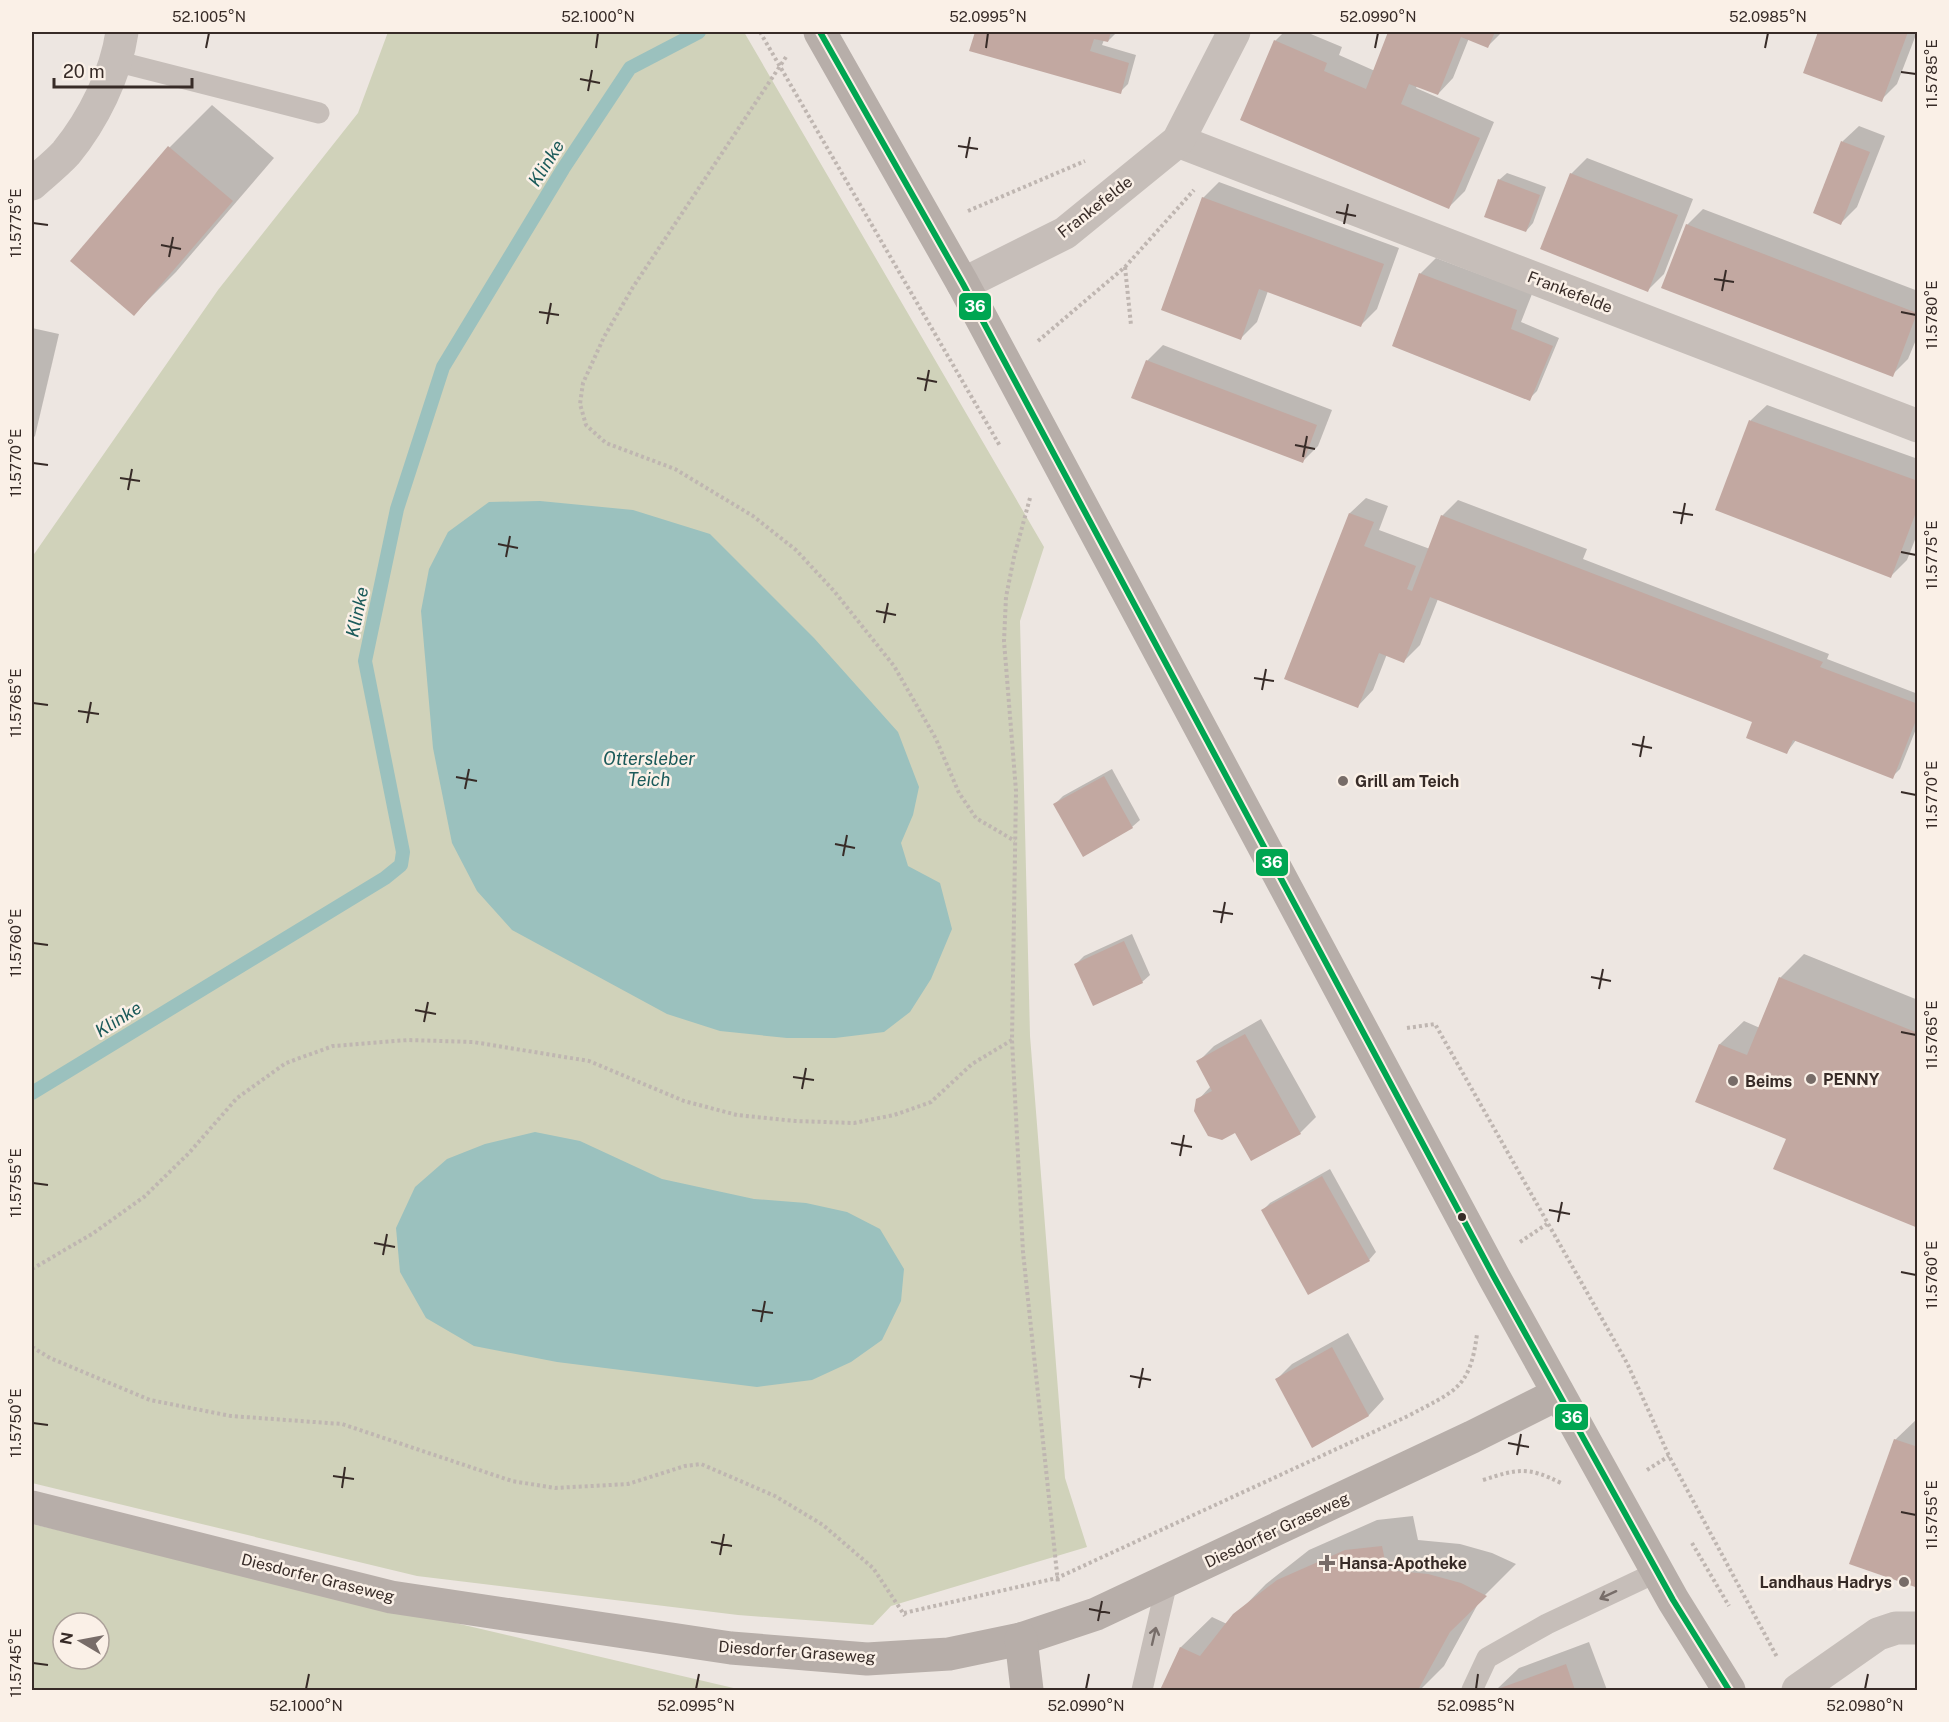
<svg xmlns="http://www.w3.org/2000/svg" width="1949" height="1722" font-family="'Public Sans',sans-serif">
  <rect width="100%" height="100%" fill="#ede6e1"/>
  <g fill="#d0d2ba" fill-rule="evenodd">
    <polygon points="388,32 744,32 1044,547 1020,621 1030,1036 1065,1478 1087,1547 891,1606 873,1625 738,1615 417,1576 32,1483 32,557 218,290 358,113"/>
    <path d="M 32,1524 L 742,1690 L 32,1690 ZM 63,1623 L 99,1623 L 99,1659 L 63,1659 Z"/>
  </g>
  <g fill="#9bc1be">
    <polygon points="540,501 633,510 710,534 814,638 898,732 919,787 913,815 901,843 908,866 940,883 952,929 931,979 910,1012 884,1032 835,1038 787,1038 720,1031 667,1014 512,930 477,891 452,843 433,748 421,611 429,569 448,532 489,502"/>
    <polygon points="535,1132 580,1141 662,1179 754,1199 806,1203 847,1212 880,1229 904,1269 901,1301 882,1340 851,1362 812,1380 757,1387 557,1362 474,1346 426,1318 400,1272 396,1228 415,1187 447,1159 485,1144"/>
  </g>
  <g fill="#0003">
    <polygon points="977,32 1117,32 1108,41 1104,40 1102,45 1136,55 1128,84 1120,92 971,50"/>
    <polygon points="1284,32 1306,32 1342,47 1339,55 1375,71 1390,32 1502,32 1488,46 1469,38 1453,78 1438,94 1417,86 1416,88 1494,122 1465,191 1449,207 1275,41"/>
    <polygon points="1819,32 1917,32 1897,84 1881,100 1805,72"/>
    <polygon points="212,105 274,158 176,272 134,314 72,261 170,147"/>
    <polygon points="1859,126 1885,136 1857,207 1841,223 1815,212 1843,141"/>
    <polygon points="1587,158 1693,199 1664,274 1648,290 1571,174"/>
    <polygon points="1507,173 1546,187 1533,223 1526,231 1499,180"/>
    <polygon points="1219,182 1399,248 1377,309 1361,325 1268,291 1257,322 1241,338 1203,198"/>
    <polygon points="1703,209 1918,291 1918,335 1908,359 1892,375 1687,225"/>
    <polygon points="1436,258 1532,294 1521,322 1559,338 1537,391 1529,399 1420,274"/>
    <polygon points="32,328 59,334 35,436 32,439"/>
    <polygon points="1163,345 1332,410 1318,446 1302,462 1147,361"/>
    <polygon points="1767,405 1918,459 1918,532 1907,560 1891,576 1717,509 1751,420"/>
    <polygon points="1366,498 1388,506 1379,530 1430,549 1442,516 1458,500 1587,549 1583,559 1829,654 1827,659 1918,694 1918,724 1900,769 1892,777 1796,740 1787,752 1754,721 1438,599 1420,645 1404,661 1387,654 1373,690 1358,706 1350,513"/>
    <polygon points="1112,769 1140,820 1132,827 1055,804 1063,796"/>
    <polygon points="1132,934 1150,975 1142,982 1076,964 1084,956"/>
    <polygon points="1804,954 1918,1000 1918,1226 1787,1138 1697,1101 1720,1044 1744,1021 1760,1028 1780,978"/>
    <polygon points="1261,1019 1316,1117 1300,1133 1236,1131 1198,1100 1211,1086 1198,1062 1214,1046"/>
    <polygon points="1330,1169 1376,1252 1369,1260 1263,1210 1270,1203"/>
    <polygon points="1348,1333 1384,1399 1369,1415 1313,1446 1277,1379 1292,1364"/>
    <polygon points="1918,1418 1918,1587 1895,1440"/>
    <polygon points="1413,1516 1418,1540 1460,1544 1492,1553 1516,1564 1480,1600 1444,1666 1420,1690 1393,1690 1383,1687 1359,1687 1362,1690 1162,1690 1181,1647 1212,1617 1227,1624 1266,1584 1309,1550 1377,1520"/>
    <polygon points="1589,1642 1607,1690 1496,1690 1519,1668"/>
  </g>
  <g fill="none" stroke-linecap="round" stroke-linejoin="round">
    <polyline stroke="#9bc1be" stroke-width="14" points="32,1093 385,878 401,865 403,852 365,661 397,509 443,367 563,169 630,68 699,32"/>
  </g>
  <g fill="#c2a8a1">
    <polygon points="975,32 1111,32 1108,42 1094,39 1090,51 1129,63 1121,94 969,51"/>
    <polygon points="1388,32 1495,32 1488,48 1461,37 1438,95 1409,84 1401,104 1480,138 1449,209 1240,120 1274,40 1327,63 1324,71 1366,89"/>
    <polygon points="1818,32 1908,32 1882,102 1803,73"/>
    <polygon points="1841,141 1870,152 1841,225 1813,213"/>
    <polygon points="168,146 233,201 134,316 70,261"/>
    <polygon points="1570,173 1678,215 1648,292 1540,249"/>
    <polygon points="1498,179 1540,195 1526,232 1484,217"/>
    <polygon points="1202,197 1384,264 1361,327 1259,289 1241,340 1161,310"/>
    <polygon points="1686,224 1917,313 1893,377 1661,288"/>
    <polygon points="1419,273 1517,310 1511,329 1553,346 1530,401 1392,346"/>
    <polygon points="1146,360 1317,425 1303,463 1131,398"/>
    <polygon points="1749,420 1918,481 1918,507 1891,578 1715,510"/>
    <polygon points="1349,513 1374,522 1364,546 1416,566 1407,589 1412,591 1441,515 1823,662 1820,667 1918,704 1918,715 1893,779 1793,740 1787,754 1746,738 1752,722 1430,597 1404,663 1379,653 1358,708 1284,679"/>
    <polygon points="1104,776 1133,828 1083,857 1053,804"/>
    <polygon points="1124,941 1143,983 1093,1006 1074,964"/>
    <polygon points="1779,977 1918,1033 1918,1228 1773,1169 1786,1139 1695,1102 1719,1044 1747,1055"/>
    <polygon points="1245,1034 1301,1134 1251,1161 1235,1133 1222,1140 1208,1136 1194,1111 1196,1099 1212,1091 1196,1061"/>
    <polygon points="1322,1176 1370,1261 1308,1295 1261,1210"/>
    <polygon points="1332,1347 1369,1416 1312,1448 1275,1379"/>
    <polygon points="1894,1439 1918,1447 1918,1588 1849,1564"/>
    <polygon points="1382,1546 1387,1570 1428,1574 1461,1583 1487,1596 1450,1632 1418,1690 1366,1688 1345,1690 1160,1690 1180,1647 1200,1656 1233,1614 1277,1580 1345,1550"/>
    <polygon points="1566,1664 1575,1690 1495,1690"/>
  </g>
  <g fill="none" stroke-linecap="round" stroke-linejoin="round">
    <g stroke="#bfb6b1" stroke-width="4" stroke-dasharray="3 3" stroke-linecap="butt">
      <polyline points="760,32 1000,446"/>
      <polyline points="786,57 633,287 604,337 583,383 580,404 586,425 606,443 675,469 753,516 796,550 834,591 894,666 936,739 959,793 976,818 1015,841"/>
      <polyline points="968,211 1085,161"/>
      <polyline points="1125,267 1131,325"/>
      <polyline points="1038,341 1125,267 1194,190"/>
      <polyline points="1030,498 1014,557 1006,597 1004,641 1016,791 1012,1040 1023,1252 1058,1583"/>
      <polyline points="1407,1028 1435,1024 1627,1363 1669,1456 1777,1657"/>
      <polyline points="1520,1242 1547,1224"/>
      <polyline points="32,1269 92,1234 144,1197 189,1153 237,1098 286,1063 333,1046 408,1040 473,1042 589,1061 684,1101 737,1115 795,1121 854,1123 894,1115 931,1102 972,1064 1012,1040"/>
      <polyline points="32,1347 50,1358 150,1400 231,1416 342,1424 512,1481 555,1488 628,1484 685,1466 701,1464 775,1496 823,1525 873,1568 905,1616"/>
      <polyline points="1647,1470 1669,1456"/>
      <path d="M 1483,1480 C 1518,1469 1527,1466 1561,1483"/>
      <polyline points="1692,1543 1729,1606"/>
      <path d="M 904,1613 L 1057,1578 L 1408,1416 C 1454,1391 1470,1390 1477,1334"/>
    </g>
    <g stroke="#c6beb9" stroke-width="21">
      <polyline points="115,61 319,113"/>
      <polyline points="1142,1690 1167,1582"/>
      <polyline points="1472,1690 1487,1658 1547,1624 1657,1572"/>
    </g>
    <g stroke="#c6beb9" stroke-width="33">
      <polyline points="1178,141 1918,426"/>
      <path d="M 32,184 C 43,174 56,164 66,153 C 93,120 116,74 122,32"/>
      <polyline points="963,284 1065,233 1178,141 1234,32"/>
      <polyline points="1798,1690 1878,1634 1896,1628 1918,1628"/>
    </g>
    <g stroke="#b7aea9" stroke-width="33">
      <polyline points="820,32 963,284 1494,1277 1673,1600 1729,1690"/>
      <polyline points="32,1507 391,1597 731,1648 867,1659 949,1654 1021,1639 1096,1614 1472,1437 1558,1394"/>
      <polyline points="1021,1639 1027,1690"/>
    </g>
    <g stroke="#faf0e7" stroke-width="10">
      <polyline id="bus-1" points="820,32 963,284 1494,1277 1673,1600 1729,1690"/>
    </g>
    <use href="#bus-1" stroke="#00a651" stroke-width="6"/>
  </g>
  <defs><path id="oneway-shaft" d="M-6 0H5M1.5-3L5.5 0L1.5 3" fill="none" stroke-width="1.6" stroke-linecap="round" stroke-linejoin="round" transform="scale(1.5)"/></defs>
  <g stroke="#776d69">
    <use href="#oneway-shaft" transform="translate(1608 1595) rotate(155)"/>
    <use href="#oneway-shaft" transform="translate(1154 1636) rotate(-77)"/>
  </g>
  <path fill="none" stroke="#372b27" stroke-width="2" d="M 206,48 L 209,33M 596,48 L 598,33M 986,48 L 988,33M 1375,48 L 1378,33M 1765,48 L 1768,33M 1901,72 L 1916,74M 580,79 L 600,83M 588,91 L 592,70M 958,146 L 978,149M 966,158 L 970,137M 1336,212 L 1356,216M 33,223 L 48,225M 1344,224 L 1348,204M 161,245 L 181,249M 169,257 L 173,237M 1714,279 L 1734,282M 1722,291 L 1726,270M 539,312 L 559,315M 1901,312 L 1916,315M 547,324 L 551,303M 917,378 L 937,382M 925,391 L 929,370M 1295,445 L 1315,449M 1303,457 L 1307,436M 33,463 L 48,465M 120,478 L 140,481M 128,490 L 132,469M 1673,512 L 1693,515M 1681,524 L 1685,503M 498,544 L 518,548M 1901,552 L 1916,555M 506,557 L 510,536M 876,611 L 896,615M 884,623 L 888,603M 1254,678 L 1274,681M 1262,690 L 1266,669M 33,703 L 48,705M 78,711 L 99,714M 87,723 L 91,702M 1632,744 L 1652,748M 1640,757 L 1644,736M 456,777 L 477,781M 465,789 L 469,769M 1901,792 L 1916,795M 835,844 L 855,848M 843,856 L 847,835M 1213,911 L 1233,914M 1221,923 L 1225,902M 33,943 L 48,945M 1591,977 L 1611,981M 1599,989 L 1603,969M 415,1010 L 436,1014M 424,1022 L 428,1002M 1901,1032 L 1916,1035M 793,1077 L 814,1080M 802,1089 L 806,1068M 1171,1143 L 1192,1147M 1180,1156 L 1184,1135M 33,1183 L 48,1185M 1549,1210 L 1570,1214M 1558,1222 L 1562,1202M 374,1243 L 395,1247M 383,1255 L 387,1234M 1901,1272 L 1916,1275M 752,1310 L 773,1313M 761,1322 L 765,1301M 1130,1376 L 1151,1380M 1139,1388 L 1143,1368M 33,1423 L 48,1425M 1508,1443 L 1529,1447M 1517,1455 L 1521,1434M 333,1476 L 354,1479M 342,1488 L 345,1467M 1901,1512 L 1916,1515M 711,1542 L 732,1546M 720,1555 L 724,1534M 1089,1609 L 1110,1613M 1098,1621 L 1102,1601M 33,1663 L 48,1665M 306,1689 L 309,1674M 696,1689 L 699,1674M 1086,1689 L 1089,1674M 1476,1689 L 1478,1674M 1865,1689 L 1868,1674"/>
  <g fill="#776c68" stroke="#faf0e7" stroke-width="2">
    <circle cx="1343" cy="781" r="6"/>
    <circle cx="1811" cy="1079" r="6"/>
    <circle cx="1733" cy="1081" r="6"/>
    <path d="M1324 1554h6v6h6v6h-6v6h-6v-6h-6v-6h6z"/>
    <circle cx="1904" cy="1582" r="6"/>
  </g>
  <circle fill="#372b27" stroke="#faf0e7" stroke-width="2" cx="1462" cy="1217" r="5"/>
  <g text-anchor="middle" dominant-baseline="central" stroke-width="5" stroke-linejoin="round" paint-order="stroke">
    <g font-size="16" fill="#372b27" stroke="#faf0e7">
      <text transform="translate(1095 207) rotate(-38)">Frankefelde</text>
      <text transform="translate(1570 292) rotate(21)">Frankefelde</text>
      <text transform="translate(1277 1530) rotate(-25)">Diesdorfer Graseweg</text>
      <text transform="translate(318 1578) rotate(14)">Diesdorfer Graseweg</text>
      <text transform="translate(797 1652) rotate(4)">Diesdorfer Graseweg</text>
    </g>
    <g font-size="16" font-weight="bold" fill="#372b27" stroke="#faf0e7" text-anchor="start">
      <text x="1355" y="781">Grill am Teich</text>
      <text x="1823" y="1079">PENNY</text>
      <text x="1745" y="1081">Beims</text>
      <text x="1339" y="1563">Hansa-Apotheke</text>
      <text x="1892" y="1582" text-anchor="end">Landhaus Hadrys</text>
    </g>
    <g font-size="18" font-style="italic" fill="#1b5a5a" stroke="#faf0e7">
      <text transform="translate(546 163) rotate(-58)">Klinke</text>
      <text transform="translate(357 612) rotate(-78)">Klinke</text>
      <text x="649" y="758">Ottersleber<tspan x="649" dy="21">Teich</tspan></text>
      <text transform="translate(118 1019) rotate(-32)">Klinke</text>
    </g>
  </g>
  <g stroke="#faf0e7" stroke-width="2">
    <rect x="958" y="292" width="34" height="29" rx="6" fill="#00a651"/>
    <rect x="1255" y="848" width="34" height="29" rx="6" fill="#00a651"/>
    <rect x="1554" y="1403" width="35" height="28" rx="6" fill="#00a651"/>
  </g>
  <g font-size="16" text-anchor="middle" font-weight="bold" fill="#fff">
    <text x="975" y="312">36</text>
    <text x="1272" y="868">36</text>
    <text x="1572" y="1423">36</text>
  </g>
  <rect width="1949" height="1722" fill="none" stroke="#faf0e7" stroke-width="66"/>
  <g transform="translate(81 1641) rotate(280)"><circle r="28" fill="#faf0e7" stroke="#aca19a" stroke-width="1.5"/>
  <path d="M0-4.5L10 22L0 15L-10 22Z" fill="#776c68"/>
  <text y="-9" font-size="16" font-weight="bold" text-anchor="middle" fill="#372b27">N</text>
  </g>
  <path d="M54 78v9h138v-9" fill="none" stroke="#372b27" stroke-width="3"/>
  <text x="63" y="78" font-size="18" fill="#372b27" stroke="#faf0e7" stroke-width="4.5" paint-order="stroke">20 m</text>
  <rect x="33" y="33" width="1883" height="1656" fill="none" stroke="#372b27" stroke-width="2"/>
  <g font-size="15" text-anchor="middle" fill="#372b27">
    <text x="209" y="22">52.1005°N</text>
    <text x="598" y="22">52.1000°N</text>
    <text x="988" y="22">52.0995°N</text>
    <text x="1378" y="22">52.0990°N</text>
    <text x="1768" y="22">52.0985°N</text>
    <text transform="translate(1932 74) rotate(-90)" y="5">11.5785°E</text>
    <text transform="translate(16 223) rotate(-90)" y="5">11.5775°E</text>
    <text transform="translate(1932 315) rotate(-90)" y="5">11.5780°E</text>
    <text transform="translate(16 463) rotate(-90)" y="5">11.5770°E</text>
    <text transform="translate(1932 555) rotate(-90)" y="5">11.5775°E</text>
    <text transform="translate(16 703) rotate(-90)" y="5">11.5765°E</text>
    <text transform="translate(1932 795) rotate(-90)" y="5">11.5770°E</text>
    <text transform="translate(16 943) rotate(-90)" y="5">11.5760°E</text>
    <text transform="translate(1932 1035) rotate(-90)" y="5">11.5765°E</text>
    <text transform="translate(16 1183) rotate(-90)" y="5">11.5755°E</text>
    <text transform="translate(1932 1275) rotate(-90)" y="5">11.5760°E</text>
    <text transform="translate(16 1423) rotate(-90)" y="5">11.5750°E</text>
    <text transform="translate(1932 1515) rotate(-90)" y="5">11.5755°E</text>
    <text transform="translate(16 1663) rotate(-90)" y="5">11.5745°E</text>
    <text x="306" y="1711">52.1000°N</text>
    <text x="696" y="1711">52.0995°N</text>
    <text x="1086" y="1711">52.0990°N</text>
    <text x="1476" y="1711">52.0985°N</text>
    <text x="1865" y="1711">52.0980°N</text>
  </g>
</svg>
